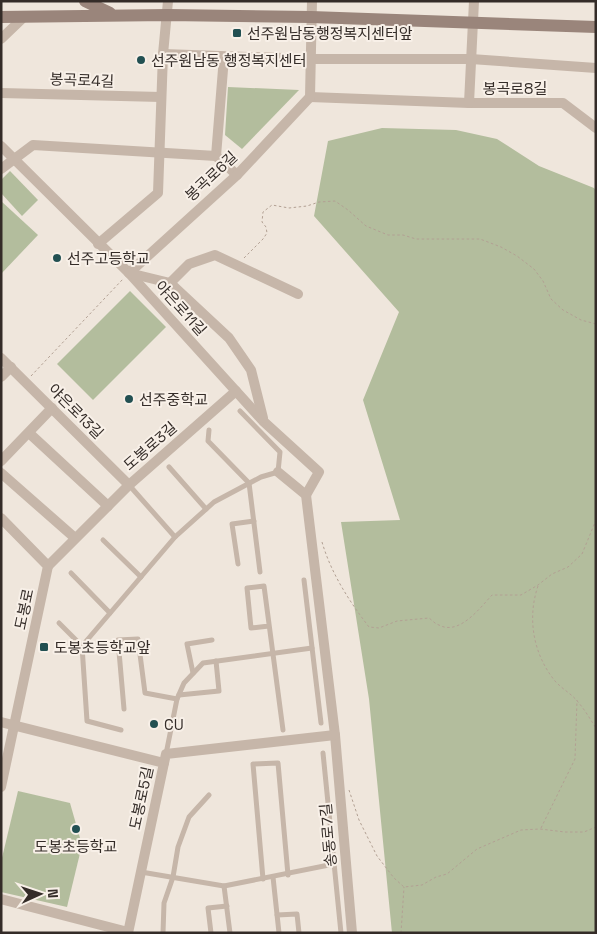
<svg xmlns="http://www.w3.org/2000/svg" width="597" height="934" font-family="'Space Grotesk','Noto Sans KR',sans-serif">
  <rect width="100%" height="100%" fill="#efe6dc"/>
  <g fill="#b3bd9d">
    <polygon points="228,87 299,90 242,149 225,135"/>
    <polygon points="382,128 456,130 497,139 539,166 594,188 596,191 596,933 392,933 369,699 341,522 400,520 363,400 399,312 314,216 328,141"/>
    <polygon points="10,171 38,200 22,216 1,193 1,180"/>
    <polygon points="1,201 38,235 1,274"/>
    <polygon points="130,291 166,327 93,400 57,364"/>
    <polygon points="18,791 70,803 82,845 67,907 1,892 1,862"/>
  </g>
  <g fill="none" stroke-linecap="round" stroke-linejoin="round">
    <g stroke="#b2a093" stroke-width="1" stroke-dasharray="2.5 2.5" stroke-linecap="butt">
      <polyline points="244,258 263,239 267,233 266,227 262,222 263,212 272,205 289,208 307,206 319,202 335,201 348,210 366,226 388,235 403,235 416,239 480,239 501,247 517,256 534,269 543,281 551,299 563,310 581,320 596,324"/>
      <polyline points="31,376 123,279"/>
      <path d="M 322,542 C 331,573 349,601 369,627 L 379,628 L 397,621 L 429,618 C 432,620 435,624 439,625 C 459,636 480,608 492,595 L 521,595 L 538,585 L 552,574 L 568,567 L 582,554 L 596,520"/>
      <path d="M 538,586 C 527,618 533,654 555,681 C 562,689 572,694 578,702 C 585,710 590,719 596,728"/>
      <polyline points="349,790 359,820 377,856 394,878 404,887 422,885 436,877 447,874 477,849 521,830 540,829 565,832 584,832 596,827"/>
      <polyline points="541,828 575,759 577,700"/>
      <polyline points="401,933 404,887"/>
    </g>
    <g stroke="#c6b6a9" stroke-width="5">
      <polyline points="209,430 208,441 249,483 260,572"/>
      <polyline points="169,467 206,509"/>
      <polyline points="129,485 175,537"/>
      <polyline points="103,540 141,577"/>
      <polyline points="238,564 232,524 254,521"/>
      <polyline points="71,573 110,613"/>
      <polyline points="304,580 321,723"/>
      <polyline points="59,623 82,646"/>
      <polyline points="269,626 251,628 247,588 264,586 283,730"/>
      <polyline points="193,673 187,644 212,640"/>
      <polyline points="179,695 219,691 216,661"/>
      <polyline points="124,709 118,640 138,639 145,693 177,699"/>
      <polyline points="121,730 87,721 82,646 175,537 214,502 261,477 278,472 280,452 240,411"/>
      <polyline points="323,753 341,933"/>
      <polyline points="166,754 177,699 184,683 203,663 312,648"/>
      <polyline points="141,872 224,886 334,864"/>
      <polyline points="273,877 279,933"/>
      <polyline points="263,879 253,764 278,763 288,875"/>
      <polyline points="224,886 230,933"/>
      <polyline points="277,915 297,914 299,933"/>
      <polyline points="163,933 164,903 173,877 178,847 189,817 209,795"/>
      <polyline points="211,933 208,908 227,906"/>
    </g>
    <g stroke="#c6b6a9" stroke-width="10">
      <polyline points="1,39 24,17"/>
      <polyline points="163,54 311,59 471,59 596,68"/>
      <polyline points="1,93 161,97"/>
      <polyline points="310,97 469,103 563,103 596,128"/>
      <polyline points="469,103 474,1"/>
      <polyline points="1,146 129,273 263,421 319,472 306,495"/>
      <polyline points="216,156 224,57"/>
      <polyline points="1,169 33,145 216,156 237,175"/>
      <polyline points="98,244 158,193 163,54 168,1"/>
      <polyline points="129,273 237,175 310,97 312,1"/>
      <polyline points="129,273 170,283 229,338 251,370 263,418"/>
      <polyline points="170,283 189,264 215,255 298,294"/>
      <polyline points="1,358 129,485"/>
      <polyline points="1,377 11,367"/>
      <polyline points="29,433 108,506"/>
      <polyline points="1,461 52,408"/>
      <polyline points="278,472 306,495 335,735 352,933"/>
      <polyline points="1,473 75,538"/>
      <polyline points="1,518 48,566 1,787"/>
      <polyline points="48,566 129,485 236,391"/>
      <polyline points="1,722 164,763 128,933"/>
      <polyline points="164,763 166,754 335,735"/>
      <polyline points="1,899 128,932"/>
    </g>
    <g stroke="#9a857b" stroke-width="12">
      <polyline points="85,1 110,13"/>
      <polyline points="1,17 168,15 311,17 596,27"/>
    </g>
  </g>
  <g fill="#225052" stroke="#f8f0e8" stroke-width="2">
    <rect x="232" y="28" width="10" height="10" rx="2.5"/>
    <circle cx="141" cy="60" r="5"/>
    <circle cx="57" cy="258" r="5"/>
    <circle cx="129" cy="399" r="5"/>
    <rect x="39" y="642" width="10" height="10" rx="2.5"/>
    <circle cx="154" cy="724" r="5"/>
    <circle cx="76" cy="829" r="5"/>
  </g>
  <g text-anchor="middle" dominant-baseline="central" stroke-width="4" stroke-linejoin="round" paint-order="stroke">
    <g font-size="15" fill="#342c28" stroke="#f8f0e8" text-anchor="start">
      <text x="247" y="33">선주원남동행정복지센터앞</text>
      <text x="151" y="60">선주원남동 행정복지센터</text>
      <text x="67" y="258">선주고등학교</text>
      <text x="139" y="399">선주중학교</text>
      <text x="54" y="647">도봉초등학교앞</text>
      <text x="164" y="724">CU</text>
      <text x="76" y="846" text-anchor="middle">도봉초등학교</text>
    </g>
    <g font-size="15" fill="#342c28" stroke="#f8f0e8">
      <text transform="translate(82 80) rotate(2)">봉곡로4길</text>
      <text x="515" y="88">봉곡로8길</text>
      <text transform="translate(211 176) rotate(-43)">봉곡로6길</text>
      <text transform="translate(181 308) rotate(48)">야은로11길</text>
      <text transform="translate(76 411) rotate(45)">야은로13길</text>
      <text transform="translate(150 446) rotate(-41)">도봉로3길</text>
      <text transform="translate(24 609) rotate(-78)">도봉로</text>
      <text transform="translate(141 798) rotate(-78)">도봉로5길</text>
      <text transform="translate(328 835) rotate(-95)">송동로7길</text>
    </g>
  </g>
  <rect width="597" height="934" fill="none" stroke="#342c28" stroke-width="5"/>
  <g transform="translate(40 894) rotate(87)" stroke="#f8f0e8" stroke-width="4" paint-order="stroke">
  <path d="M0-4L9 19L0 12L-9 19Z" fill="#342c28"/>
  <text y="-8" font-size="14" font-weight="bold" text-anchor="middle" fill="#342c28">N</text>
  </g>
</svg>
